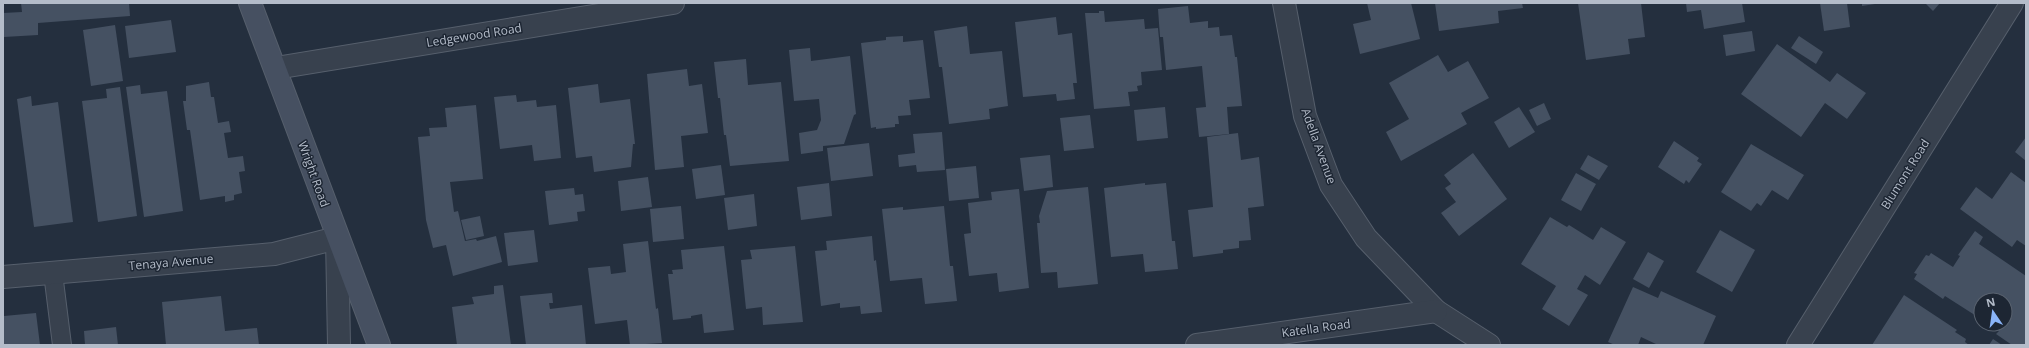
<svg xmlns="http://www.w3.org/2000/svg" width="2029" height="348" font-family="'Open Sans',sans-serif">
  <rect width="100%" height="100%" fill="#242f3e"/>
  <g fill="#455162">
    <polygon points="21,3 129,3 130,16 38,23 38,35 4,37 3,13 22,12"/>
    <polygon points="1367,3 1411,3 1420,39 1360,54 1353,24 1371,20"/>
    <polygon points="1435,3 1522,3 1523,8 1498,11 1499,23 1439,31"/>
    <polygon points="1578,3 1641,3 1645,37 1628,39 1630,54 1586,60"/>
    <polygon points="1686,3 1742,3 1745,22 1704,29 1701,10 1687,12"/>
    <polygon points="1820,3 1847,3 1850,27 1824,31"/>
    <polygon points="1862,3 1875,3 1875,4 1862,6"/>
    <polygon points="1925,3 1940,3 1933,11"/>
    <polygon points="1188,6 1190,23 1208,21 1208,28 1219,27 1220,36 1232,35 1235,57 1237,57 1242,106 1227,107 1229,134 1199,137 1196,108 1206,107 1202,66 1166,70 1163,37 1160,37 1158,9"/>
    <polygon points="1099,11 1104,11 1105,22 1144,19 1145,29 1158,28 1162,70 1141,72 1142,85 1137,86 1138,91 1128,92 1130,106 1094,109 1085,13 1099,13"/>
    <polygon points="1056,17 1058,35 1072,33 1077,83 1073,83 1075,99 1057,101 1056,94 1023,97 1015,22"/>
    <polygon points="171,20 176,52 129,58 125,26"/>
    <polygon points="115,25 123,81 91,86 83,30"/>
    <polygon points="967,26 970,54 1002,51 1008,106 989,109 990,119 949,124 942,67 939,67 934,31"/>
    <polygon points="1752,31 1755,51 1726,56 1723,35"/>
    <polygon points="903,36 903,42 923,40 930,98 909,100 911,115 898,116 899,124 895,124 895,127 876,129 876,127 871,128 861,43 886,40 886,37"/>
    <polygon points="1799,36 1823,52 1816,64 1791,48"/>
    <polygon points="1777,44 1830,82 1837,73 1866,93 1847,119 1825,103 1801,137 1741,94"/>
    <polygon points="810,48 811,61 850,56 856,114 854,115 844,144 823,146 823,151 801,154 799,133 817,130 821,120 819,99 794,101 789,50"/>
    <polygon points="1438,55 1448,72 1468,61 1489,98 1461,113 1467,124 1401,161 1386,132 1409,119 1389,83"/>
    <polygon points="746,59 748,85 781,82 789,161 730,166 726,135 724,135 720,98 718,98 714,62"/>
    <polygon points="687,69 689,86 702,84 708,133 681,136 684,167 655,170 647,74"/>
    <polygon points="209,82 211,97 214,97 218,123 229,121 231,132 224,133 228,158 243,156 245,171 239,172 242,193 234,195 234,200 225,202 225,196 200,200 190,130 187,130 183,101 186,101 186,86"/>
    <polygon points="598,84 600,103 630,99 635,144 633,144 631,167 594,172 592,156 576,158 568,88"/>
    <polygon points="140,85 141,94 167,91 183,211 144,217 126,87"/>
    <polygon points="120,87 137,216 98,222 82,101 107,98 106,89"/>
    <polygon points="516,95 517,102 536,100 537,107 556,105 561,158 534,161 532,145 500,149 494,97"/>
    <polygon points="31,96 32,106 58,102 73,222 34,227 17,99"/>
    <polygon points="1544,103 1551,119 1537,126 1529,110"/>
    <polygon points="476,105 483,179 450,182 454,212 458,211 465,241 476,239 477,241 496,236 502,262 453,276 446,245 433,248 426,220 418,137 430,136 429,128 447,127 445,108"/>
    <polygon points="1165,107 1168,138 1137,141 1134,110"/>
    <polygon points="1519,107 1535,132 1509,148 1494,122"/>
    <polygon points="1090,115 1094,148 1064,151 1060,118"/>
    <polygon points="942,132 945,170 917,172 916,165 899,167 898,155 915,153 913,134"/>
    <polygon points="1238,133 1241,160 1259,157 1264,206 1248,208 1251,240 1239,241 1239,248 1223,250 1223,253 1193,257 1188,210 1213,207 1207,137"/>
    <polygon points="2026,137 2026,161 2015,152"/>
    <polygon points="1674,141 1699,158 1697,161 1702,164 1689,183 1686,180 1684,184 1658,167"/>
    <polygon points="869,143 873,176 831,181 827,148"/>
    <polygon points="1751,144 1804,175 1788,200 1772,190 1761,206 1757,203 1751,211 1721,192"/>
    <polygon points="1473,153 1507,199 1459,236 1441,213 1456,202 1445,188 1451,184 1444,175"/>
    <polygon points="1050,155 1053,187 1024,191 1020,158"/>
    <polygon points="1588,155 1608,166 1599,180 1580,169"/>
    <polygon points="721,165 725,195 696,199 692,169"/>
    <polygon points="976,166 979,198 949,201 946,169"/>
    <polygon points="2011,172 2026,183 2026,246 2017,240 2012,247 1960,209 1976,187 1992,199"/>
    <polygon points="1576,173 1596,184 1581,211 1561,200"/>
    <polygon points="648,177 652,207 621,211 618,181"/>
    <polygon points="829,183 832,216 801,220 797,187"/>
    <polygon points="1145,183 1145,185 1166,183 1172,241 1175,241 1178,269 1145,272 1143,254 1111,257 1104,188"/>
    <polygon points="1088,187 1098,284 1058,288 1057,272 1041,273 1037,223 1040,223 1039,216 1047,191"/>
    <polygon points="574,188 575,195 583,194 585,211 577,212 578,221 549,225 545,191"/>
    <polygon points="1019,189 1029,288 999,292 997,273 969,276 964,234 971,233 968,203 992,200 991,192"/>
    <polygon points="754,194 757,226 728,230 724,198"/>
    <polygon points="681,206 684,239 653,242 650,209"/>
    <polygon points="944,206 950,266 953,266 957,301 925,304 922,278 890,281 882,209 903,207 903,210"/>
    <polygon points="480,216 484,236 466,240 461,220"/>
    <polygon points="1550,217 1567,227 1569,225 1593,240 1601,227 1626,242 1600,285 1585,275 1577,289 1588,295 1569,326 1542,309 1556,286 1521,264"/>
    <polygon points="534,230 538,262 508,266 504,233"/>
    <polygon points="1720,230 1755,250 1732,292 1696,272"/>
    <polygon points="1975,231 1983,237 1979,244 2026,276 2026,345 2012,345 1996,334 1999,331 1988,324 2005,324 2005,300 1981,300 1981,319 1945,296 1943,299 1914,279 1917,274 1914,273 1926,255 1929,256 1931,253 1953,267 1960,256 1958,255"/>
    <polygon points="872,236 874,261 876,260 882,312 861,314 860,306 840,308 840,303 821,306 815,251 827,250 826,241"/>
    <polygon points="648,241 656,309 658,308 662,343 630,345 627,320 595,324 588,268 610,266 611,274 626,272 623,244"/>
    <polygon points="724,246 734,330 704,333 702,314 691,316 691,318 673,320 668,274 673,274 672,270 683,269 681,250"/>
    <polygon points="795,246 803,322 763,325 762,307 746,309 741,260 752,259 750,250"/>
    <polygon points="1648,252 1664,261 1649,288 1633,279"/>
    <polygon points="503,285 511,345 457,345 452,307 474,304 472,297 494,294 494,286"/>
    <polygon points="1633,287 1658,298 1661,291 1716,316 1703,345 1658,345 1641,337 1638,345 1615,345 1608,342"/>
    <polygon points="552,293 553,303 549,303 550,309 582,305 586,345 526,345 520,296"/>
    <polygon points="1904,295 1957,330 1955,332 1966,339 1965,342 1969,345 1872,345"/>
    <polygon points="221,296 225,331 257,328 259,345 166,345 162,302"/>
    <polygon points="36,313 40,345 4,345 4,316"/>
    <polygon points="116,327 118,345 85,345 84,331"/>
    <polygon points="1993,339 2002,345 1989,345"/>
  </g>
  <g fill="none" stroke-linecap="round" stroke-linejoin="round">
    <g stroke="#565f6c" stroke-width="20">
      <polyline id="lane" points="53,273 62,345"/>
    </g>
    <g stroke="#565f6c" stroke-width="24">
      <g id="street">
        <polyline points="1284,3 1305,116 1331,185 1366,238 1436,311 1489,345"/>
        <polyline points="276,68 673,3"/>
        <polyline points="3,277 274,254 337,238 339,345"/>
        <polyline points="1197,345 1436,311"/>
        <polyline points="1798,345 2012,3"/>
      </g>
    </g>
    <g stroke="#565f6c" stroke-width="24">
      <polyline id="secondary" points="250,3 379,345"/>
    </g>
    <use href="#lane" stroke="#38414e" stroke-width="18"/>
    <use href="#street" stroke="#38414e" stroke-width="22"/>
    <use href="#secondary" stroke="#465061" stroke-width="22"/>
  </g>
  <g text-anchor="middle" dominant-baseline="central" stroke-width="3" stroke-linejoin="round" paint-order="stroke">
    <g font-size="12" fill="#b4bcc9" stroke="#1d2633">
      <text transform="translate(474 35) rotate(-9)">Ledgewood Road</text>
      <text transform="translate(1319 146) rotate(70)">Adella Avenue</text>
      <text transform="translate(314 174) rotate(70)">Wright Road</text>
      <text transform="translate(1905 174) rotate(-58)">Blumont Road</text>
      <text transform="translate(171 262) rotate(-5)">Tenaya Avenue</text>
      <text transform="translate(1316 328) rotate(-8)">Katella Road</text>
    </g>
  </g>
  <rect width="2029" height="348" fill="none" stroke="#b4bcc9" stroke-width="8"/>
  <g transform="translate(1993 312) rotate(347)"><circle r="19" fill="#1d2633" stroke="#59626f"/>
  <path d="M0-3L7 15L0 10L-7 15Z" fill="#8ab4f8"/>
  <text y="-6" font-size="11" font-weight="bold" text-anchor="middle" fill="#b4bcc9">N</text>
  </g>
</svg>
